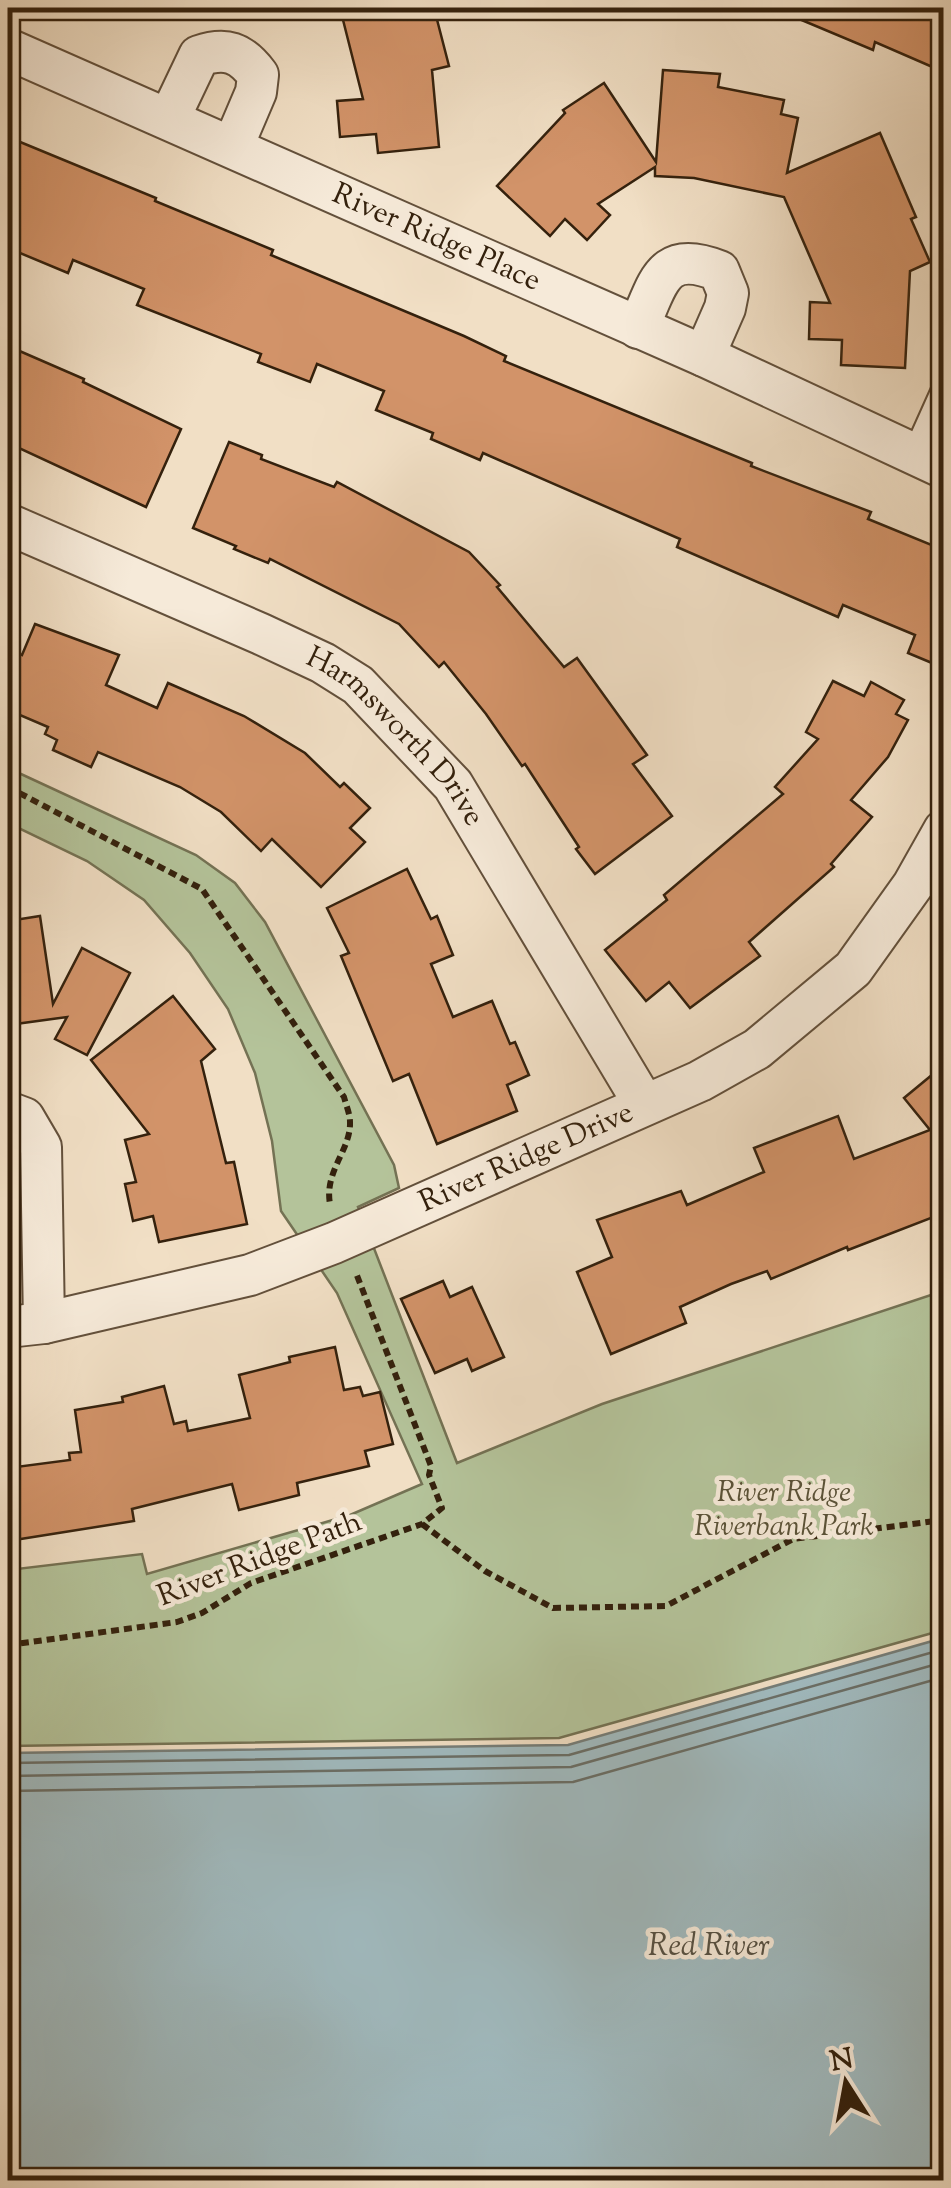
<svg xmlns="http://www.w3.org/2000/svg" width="951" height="2188" font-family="'Sorts Mill Goudy',serif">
  <rect width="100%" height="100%" fill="#f1dfc5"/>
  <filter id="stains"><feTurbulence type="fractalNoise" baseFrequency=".002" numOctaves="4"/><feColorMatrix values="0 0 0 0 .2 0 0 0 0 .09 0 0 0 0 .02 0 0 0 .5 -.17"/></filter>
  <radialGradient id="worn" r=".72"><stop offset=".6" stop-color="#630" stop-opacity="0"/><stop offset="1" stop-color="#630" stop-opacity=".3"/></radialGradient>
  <polygon fill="#b4c39a" stroke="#747254" stroke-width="2.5" points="8,768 196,855 235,883 265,922 394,1165 399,1188 358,1207 457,1463 602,1404 943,1291 943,1630 559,1738 8,1746 8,1570 142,1554 147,1574 350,1515 422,1484 337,1293 281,1211 272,1141 255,1073 228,1009 190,953 144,900 87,861 8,823"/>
  <polygon fill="#a0babf" stroke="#757d78" stroke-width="2.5" points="943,1638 943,2180 8,2180 8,1753 568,1745"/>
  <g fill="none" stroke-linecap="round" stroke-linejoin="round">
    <g stroke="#6a6e66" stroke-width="2.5">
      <polyline points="8,1763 569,1755 944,1649"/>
      <polyline points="8,1776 571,1767 944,1662"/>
      <polyline points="8,1791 573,1782 944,1677"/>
    </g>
  </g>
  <g fill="#d29369" stroke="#34210d" stroke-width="2.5">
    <polygon points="340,8 434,8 449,66 432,70 439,147 378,153 376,134 340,137 337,101 363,99"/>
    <polygon points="773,8 944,8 944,72 875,42 873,50"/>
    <polygon points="663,70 720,74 718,87 784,100 781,114 798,118 787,173 880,133 916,217 911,219 930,262 910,271 905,368 841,365 842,340 809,339 810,302 830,303 784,197 694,178 655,176 655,167 598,204 610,215 587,240 565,219 550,236 497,186 565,113 563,110 604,83 656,162"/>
    <polygon points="8,137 156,198 155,201 273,250 271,255 464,336 506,356 504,361 752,463 751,466 871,512 868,519 944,550 944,668 908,653 915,635 843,605 838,617 677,547 680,539 483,453 480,460 431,439 433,433 376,410 384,391 317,364 310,382 258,362 261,354 137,305 144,289 73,260 68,273 8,248"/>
    <polygon points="8,346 84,379 83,382 181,429 146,507 8,443"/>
    <polygon points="229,442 262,455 261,459 334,487 337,482 469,552 500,585 497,587 564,667 577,658 647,755 633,764 672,816 595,874 576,849 579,847 525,764 522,766 486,714 444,662 439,667 399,624 270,559 268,563 234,549 236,546 193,528"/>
    <polygon points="35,624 119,655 106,685 157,708 168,683 244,716 305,753 340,787 344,783 370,808 350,828 365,842 321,887 272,839 261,851 221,812 180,787 98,752 91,767 53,750 57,740 45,734 48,727 8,710 8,648 22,655"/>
    <polygon points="833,681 864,696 871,682 904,700 896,714 908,720 888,757 851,800 872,817 831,864 834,867 749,942 760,956 690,1008 669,982 646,1001 605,950 667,900 664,895 783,794 775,787 818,739 806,732"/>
    <polygon points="407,869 431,919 437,916 453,955 431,964 453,1017 492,1001 510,1044 515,1042 529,1075 507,1085 517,1111 437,1144 409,1074 393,1081 341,956 349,953 327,908"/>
    <polygon points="40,916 53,1004 82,948 130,973 87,1055 55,1039 67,1017 8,1025 8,921"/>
    <polygon points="173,996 215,1049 201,1061 226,1163 234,1162 247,1224 159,1242 153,1216 133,1221 125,1184 136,1182 125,1140 149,1134 91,1060"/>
    <polygon points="944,1065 944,1213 848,1250 847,1247 771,1279 767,1271 731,1284 680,1307 686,1323 611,1354 577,1272 612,1257 597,1220 681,1191 687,1205 764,1172 754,1148 838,1116 854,1159 930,1130 904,1098"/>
    <polygon points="443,1281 450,1297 472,1287 504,1357 472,1371 467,1359 435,1373 401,1299"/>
    <polygon points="335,1347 344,1390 360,1387 363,1396 380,1392 393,1444 365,1451 369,1466 297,1483 299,1495 239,1510 232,1484 132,1509 134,1521 8,1541 8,1468 70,1460 69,1453 81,1452 75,1410 123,1402 122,1397 164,1386 174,1424 186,1421 188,1431 250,1418 239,1375 290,1362 289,1357"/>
  </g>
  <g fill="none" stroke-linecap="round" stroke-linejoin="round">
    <g stroke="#63503b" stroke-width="24">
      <polyline id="lane" points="913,454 944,385"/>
    </g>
    <g stroke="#63503b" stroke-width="44">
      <g id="street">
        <path id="s1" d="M 8,49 L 704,356 L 944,468"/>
        <path d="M 169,119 L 199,56 C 226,47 241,52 258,75 L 256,92 L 233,146"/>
        <path d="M 638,328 C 659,283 661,248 719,271 L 728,293 L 725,308 L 704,356"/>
        <path id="s2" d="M 8,524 L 261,634 L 323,663 L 358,685 L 453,785 L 644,1104"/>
        <polyline points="8,1112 24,1118 41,1147 44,1323"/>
        <path id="s3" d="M 8,1327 L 44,1323 L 250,1275 L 334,1243 L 700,1081 L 757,1049 L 853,969 L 913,885 L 944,830"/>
      </g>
    </g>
    <g stroke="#34210d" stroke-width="6" stroke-dasharray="8 5" stroke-linecap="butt">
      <path d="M 8,787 L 202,889 L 344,1097 C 346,1105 350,1114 350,1122 C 351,1150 324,1171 330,1204"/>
      <polyline points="422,1524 485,1571 553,1608 666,1606 793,1539 944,1520"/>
      <polyline points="8,1645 177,1622 202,1613 251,1583 422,1524 442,1508 429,1475 431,1466 356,1273"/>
    </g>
    <use href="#lane" stroke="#f6ead9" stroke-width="20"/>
    <use href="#street" stroke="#f6ead9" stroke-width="40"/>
  </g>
  <g text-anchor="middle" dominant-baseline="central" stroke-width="9" stroke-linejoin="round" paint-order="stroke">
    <g font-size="30" fill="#34210d" stroke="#f6ead9">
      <text stroke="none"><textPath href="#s1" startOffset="468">River Ridge Place</textPath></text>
      <text stroke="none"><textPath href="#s2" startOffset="448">Harmsworth Drive</textPath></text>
      <text stroke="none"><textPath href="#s3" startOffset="548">River Ridge Drive</textPath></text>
      <text transform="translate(260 1560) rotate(-21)">River Ridge Path</text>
    </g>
    <g font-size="30" font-style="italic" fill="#5a5237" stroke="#f6ead9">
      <text x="784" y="1493">River Ridge<tspan x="784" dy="34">Riverbank Park</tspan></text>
    </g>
    <g font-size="32" font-style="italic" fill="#544f42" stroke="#f6ead9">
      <text x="709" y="1947">Red River</text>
    </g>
  </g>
  <rect width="951" height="2188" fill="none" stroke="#f1dfc5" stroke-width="40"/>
  <rect x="10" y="10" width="931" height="2168" fill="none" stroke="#34210d" stroke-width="5"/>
  <rect x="20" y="20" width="911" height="2148" fill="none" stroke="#34210d" stroke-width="2.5"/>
  <g transform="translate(846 2083) rotate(349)" stroke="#f6ead9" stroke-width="8" paint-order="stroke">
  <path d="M0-8L18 38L0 25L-18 38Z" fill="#34210d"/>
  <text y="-15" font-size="28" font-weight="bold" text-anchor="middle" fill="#34210d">N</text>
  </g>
  <rect width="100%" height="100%" filter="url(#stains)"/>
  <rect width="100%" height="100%" fill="url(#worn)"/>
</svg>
